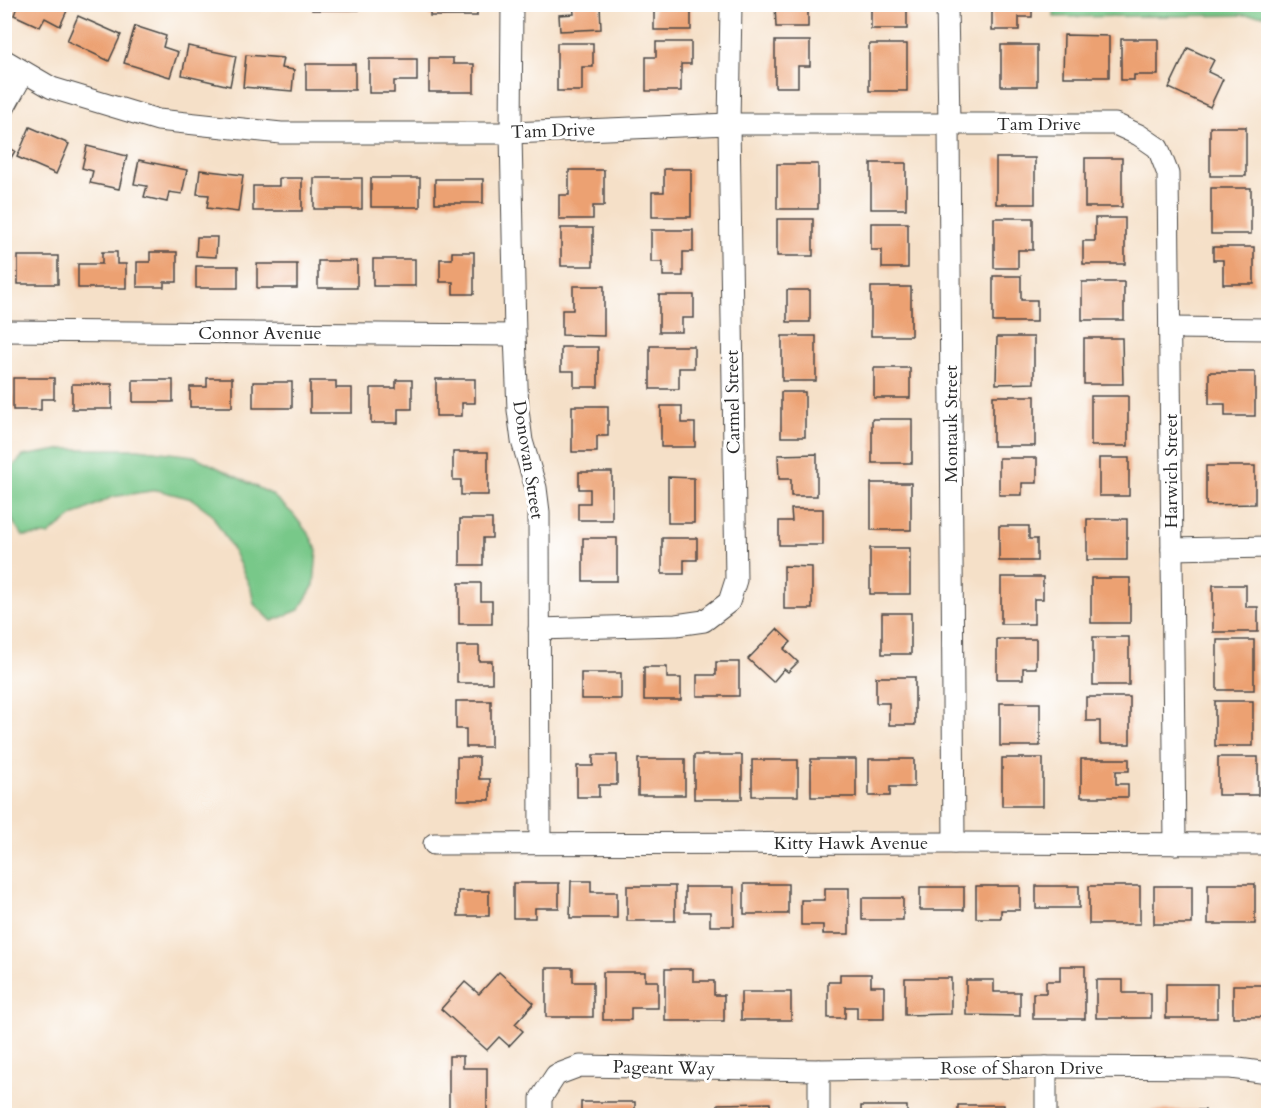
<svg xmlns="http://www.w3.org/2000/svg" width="1273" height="1120" font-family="Cardo,serif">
  <rect width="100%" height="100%" fill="#fff"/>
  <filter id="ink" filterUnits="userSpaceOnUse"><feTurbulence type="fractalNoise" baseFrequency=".0167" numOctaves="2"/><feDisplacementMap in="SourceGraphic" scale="12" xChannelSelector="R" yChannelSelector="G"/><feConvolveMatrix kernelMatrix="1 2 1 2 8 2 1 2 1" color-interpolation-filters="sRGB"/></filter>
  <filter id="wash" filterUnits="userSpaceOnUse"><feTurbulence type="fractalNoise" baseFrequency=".008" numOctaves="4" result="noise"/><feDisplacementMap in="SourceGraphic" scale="24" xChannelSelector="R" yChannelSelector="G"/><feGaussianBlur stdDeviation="1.35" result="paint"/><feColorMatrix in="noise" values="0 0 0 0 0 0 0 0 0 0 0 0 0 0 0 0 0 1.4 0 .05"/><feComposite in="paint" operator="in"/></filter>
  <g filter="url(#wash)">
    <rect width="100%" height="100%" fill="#f5e0c8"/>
    <g fill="#78c889" stroke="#527a5a" stroke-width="1.5">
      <polygon points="1268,4 1268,15 1054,17 1054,5"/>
      <polygon points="65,449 138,449 194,456 271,494 293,514 310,536 317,550 314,585 299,610 272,621 254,604 251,589 232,548 211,513 192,499 157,490 112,497 73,516 48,535 23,536 13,522 5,493 8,471 23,456"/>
    </g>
    <g id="blocks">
      <g fill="#eca172">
        <polygon points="18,4 70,4 60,26 45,18 40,27 14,15"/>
        <rect x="312" y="4" width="47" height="6"/>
        <rect x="430" y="4" width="47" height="12"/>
        <polygon points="573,4 600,4 601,29 560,31 559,15 574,14"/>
        <rect x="654" y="4" width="37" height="26"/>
        <polygon points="775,4 799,4 799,6 808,6 808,27 776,27"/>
        <rect x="871" y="4" width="36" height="25"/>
        <polygon points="992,4 1032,4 1032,17 1019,17 1019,30 992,30"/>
        <polygon points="78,16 121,35 109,61 67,41"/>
        <polygon points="135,26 166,36 163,47 178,52 170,77 124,63"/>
        <polygon points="1064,35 1109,36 1109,77 1063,77"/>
        <polygon points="1121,39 1158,39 1158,75 1134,75 1134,80 1121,80"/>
        <polygon points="775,41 810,41 810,66 798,66 798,87 775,87"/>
        <polygon points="656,42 691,42 691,64 681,64 681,91 646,91 646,57 656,57"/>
        <polygon points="557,43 593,43 593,67 582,67 582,91 557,91"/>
        <rect x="869" y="44" width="38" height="47"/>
        <rect x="1001" y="45" width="36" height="41"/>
        <polygon points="188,46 236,56 230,86 182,75"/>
        <polygon points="1188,48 1214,60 1208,72 1223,79 1210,107 1169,88"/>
        <polygon points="246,55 283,58 281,68 294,70 292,91 243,87"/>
        <polygon points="429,58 453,58 453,64 474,64 474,92 429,92"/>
        <polygon points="369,59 417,59 417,81 394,81 394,93 369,93"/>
        <rect x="306" y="64" width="49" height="26"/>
        <polygon points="30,127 69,144 56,174 17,157"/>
        <rect x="1210" y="127" width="36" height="49"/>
        <polygon points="4,145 15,151 4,170"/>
        <polygon points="87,146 127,156 119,189 90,183 93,171 82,168"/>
        <rect x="996" y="158" width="39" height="46"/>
        <rect x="1085" y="158" width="37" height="49"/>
        <polygon points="139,160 187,170 182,194 169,192 167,202 144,197 147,186 134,184"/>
        <rect x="871" y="163" width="35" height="46"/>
        <rect x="777" y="164" width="41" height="45"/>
        <polygon points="664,169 691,169 691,217 652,217 652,192 664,192"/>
        <polygon points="200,170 243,175 238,212 207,208 209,195 197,194"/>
        <polygon points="569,170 604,170 604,206 593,206 593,219 559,219 559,195 569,195"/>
        <polygon points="279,178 302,178 302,211 253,211 253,186 279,186"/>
        <rect x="314" y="178" width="48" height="31"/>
        <rect x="371" y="178" width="49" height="29"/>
        <rect x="435" y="179" width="48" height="24"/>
        <rect x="1211" y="188" width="40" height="46"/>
        <polygon points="994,218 1033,218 1033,250 1018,250 1018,268 994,268"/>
        <polygon points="1095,218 1125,218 1125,264 1083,264 1083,241 1095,241"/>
        <rect x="777" y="219" width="36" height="37"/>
        <polygon points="871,223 908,223 908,268 882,268 882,250 871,250"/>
        <rect x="561" y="228" width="32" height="38"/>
        <polygon points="651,230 693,230 693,252 683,252 683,276 663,276 663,262 651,262"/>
        <polygon points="197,237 217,237 216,257 196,256"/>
        <polygon points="1213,247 1254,247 1254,284 1223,284 1223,260 1213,260"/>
        <polygon points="102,252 117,252 117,264 126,264 126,288 78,288 78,264 102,264"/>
        <polygon points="150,252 177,252 177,282 164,282 164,287 137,287 137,262 150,262"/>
        <polygon points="452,252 474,252 474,294 453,294 453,282 440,282 440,259 452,259"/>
        <rect x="18" y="256" width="40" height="28"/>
        <rect x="373" y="259" width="42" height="27"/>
        <rect x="318" y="261" width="39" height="27"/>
        <rect x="257" y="264" width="40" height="24"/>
        <rect x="196" y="266" width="42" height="22"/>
        <polygon points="993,276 1021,276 1021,300 1037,300 1037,322 993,322"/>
        <rect x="1082" y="282" width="42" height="38"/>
        <polygon points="573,286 604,286 604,336 562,335 562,310 573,310"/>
        <rect x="871" y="287" width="40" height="49"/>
        <rect x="787" y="290" width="23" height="32"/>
        <polygon points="659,295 694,295 694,318 682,318 682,332 659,332"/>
        <rect x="782" y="336" width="34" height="45"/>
        <polygon points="997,337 1034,337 1034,383 996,384"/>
        <polygon points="1084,338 1122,338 1123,384 1084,384"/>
        <polygon points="650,346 694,346 694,368 679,368 679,389 650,389"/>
        <polygon points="561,347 598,347 598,387 574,387 574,371 561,371"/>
        <rect x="874" y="368" width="36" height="30"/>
        <polygon points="1209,372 1255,372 1255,416 1225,416 1225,404 1209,404"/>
        <polygon points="13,378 54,378 54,399 41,399 41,410 13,410"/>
        <polygon points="207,378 232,378 232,407 190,407 190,387 207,387"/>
        <polygon points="436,379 475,379 475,403 462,403 462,416 436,416"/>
        <rect x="133" y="380" width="40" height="22"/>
        <polygon points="396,380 412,380 412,409 398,409 398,423 371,423 371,388 396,388"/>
        <polygon points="310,381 336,381 336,388 352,388 352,413 310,413"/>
        <rect x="253" y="382" width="39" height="26"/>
        <rect x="72" y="384" width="40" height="25"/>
        <rect x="781" y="392" width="24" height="45"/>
        <rect x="993" y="396" width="42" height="50"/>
        <rect x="1091" y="396" width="37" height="50"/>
        <polygon points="572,406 608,406 608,436 597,436 597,452 572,452"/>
        <polygon points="661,406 682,406 682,423 695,423 695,447 661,447"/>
        <rect x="872" y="419" width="40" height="44"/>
        <polygon points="453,452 488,452 488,495 461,495 461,480 453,480"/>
        <polygon points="817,454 817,496 791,496 791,479 779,479 778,455"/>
        <polygon points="999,458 1037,458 1037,483 1022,483 1022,495 999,495"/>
        <rect x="1099" y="458" width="30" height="38"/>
        <polygon points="1206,466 1255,466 1255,504 1206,505"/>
        <polygon points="579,472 612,472 612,520 578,520 578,503 590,503 590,489 579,489"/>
        <polygon points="668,477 694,478 694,523 668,523"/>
        <rect x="871" y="483" width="40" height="47"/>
        <polygon points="791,509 823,509 823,545 779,545 779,521 792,521"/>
        <polygon points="460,519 492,519 492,538 483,538 483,565 460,565"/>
        <rect x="1087" y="519" width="40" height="41"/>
        <polygon points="999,526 1029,526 1029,539 1037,539 1037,561 999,561"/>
        <rect x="583" y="538" width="34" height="43"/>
        <polygon points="662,538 697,538 697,560 684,560 684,574 662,574"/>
        <rect x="870" y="548" width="40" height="46"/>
        <polygon points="784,566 812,567 812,609 784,609"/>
        <polygon points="1001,577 1043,577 1043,599 1034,599 1034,624 1001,624"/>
        <rect x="1091" y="578" width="39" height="45"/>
        <polygon points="459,583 481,583 481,601 492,601 492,624 459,624"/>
        <polygon points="1213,585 1246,585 1246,607 1258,607 1258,632 1213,632"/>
        <rect x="882" y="613" width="29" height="41"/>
        <polygon points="777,629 791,642 784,649 798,662 788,672 784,669 773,682 748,659"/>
        <rect x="1093" y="637" width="36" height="48"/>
        <polygon points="997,639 1036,639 1036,668 1023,668 1023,679 997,679"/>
        <rect x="1217" y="640" width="37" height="50"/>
        <polygon points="457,646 479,646 479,661 492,661 492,683 457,683"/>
        <polygon points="716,662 739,662 739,696 697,696 697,675 716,675"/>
        <polygon points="644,667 667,667 667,678 681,678 681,700 644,700"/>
        <rect x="581" y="673" width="40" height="26"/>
        <polygon points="876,677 915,677 915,725 889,725 889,703 876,703"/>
        <polygon points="1086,697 1130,697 1130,744 1100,744 1100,721 1086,721"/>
        <polygon points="456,701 491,701 491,747 466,747 466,729 456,729"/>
        <rect x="1215" y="701" width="38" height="45"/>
        <rect x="1000" y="703" width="40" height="43"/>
        <polygon points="593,755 617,755 617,785 599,785 599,797 577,797 577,766 593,766"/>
        <rect x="694" y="755" width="48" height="44"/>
        <polygon points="457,757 479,757 479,779 490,779 490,800 457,800"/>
        <rect x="1218" y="757" width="40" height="38"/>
        <rect x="1002" y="758" width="41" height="48"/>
        <rect x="638" y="759" width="47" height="36"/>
        <rect x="811" y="759" width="45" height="38"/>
        <polygon points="869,759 914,759 914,787 890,787 890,796 869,796"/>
        <polygon points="1081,759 1129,759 1129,771 1116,771 1116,784 1128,784 1128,797 1081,797"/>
        <rect x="752" y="760" width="46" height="36"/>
        <polygon points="571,881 591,881 591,892 617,892 617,918 570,918"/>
        <polygon points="513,883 559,883 559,908 535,908 535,918 513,918"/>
        <rect x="1264" y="883" width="4" height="39"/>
        <rect x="744" y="884" width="44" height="30"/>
        <rect x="1208" y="884" width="47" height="40"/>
        <rect x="627" y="886" width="48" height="35"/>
        <polygon points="976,886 1020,886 1020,910 1001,910 1001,918 976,918"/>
        <rect x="1036" y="886" width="43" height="22"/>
        <rect x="1089" y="886" width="51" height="38"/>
        <rect x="1154" y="886" width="38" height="38"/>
        <polygon points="685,887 734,887 734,926 710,926 710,912 685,912"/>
        <rect x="920" y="887" width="44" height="23"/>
        <polygon points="825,888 849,888 849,934 823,934 823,925 801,925 801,900 825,900"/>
        <rect x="458" y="891" width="31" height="25"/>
        <rect x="862" y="898" width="41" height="22"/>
        <polygon points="1060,966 1085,966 1085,1019 1033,1019 1033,993 1046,993 1046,981 1060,981"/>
        <polygon points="546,968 573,968 573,982 593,982 593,1017 546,1017"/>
        <polygon points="665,969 693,969 693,981 714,981 714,995 724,995 724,1021 665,1021"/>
        <polygon points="499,972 534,1003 515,1024 523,1031 509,1046 499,1037 487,1050 441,1009 465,982 479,994"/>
        <polygon points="603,972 645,972 645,981 658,981 658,1008 631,1008 631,1020 603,1020"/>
        <polygon points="840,974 871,974 871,986 884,986 884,1019 857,1019 857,1007 845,1007 845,1018 828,1018 828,982 840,982"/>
        <polygon points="905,978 951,978 951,1014 905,1015"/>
        <polygon points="966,980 994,980 994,992 1020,992 1020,1016 966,1015"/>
        <polygon points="1096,980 1123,980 1123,993 1151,993 1151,1018 1096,1018"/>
        <rect x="1166" y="984" width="51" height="34"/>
        <rect x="1233" y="985" width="35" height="32"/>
        <rect x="741" y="992" width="50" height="28"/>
        <polygon points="449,1056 463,1056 463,1068 487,1068 487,1116 449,1116"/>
        <rect x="581" y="1102" width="54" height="14"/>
        <polygon points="770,1103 771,1116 718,1116 718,1104"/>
        <rect x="958" y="1105" width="46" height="11"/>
        <rect x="861" y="1106" width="46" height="10"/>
        <rect x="1151" y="1110" width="54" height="6"/>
      </g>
    </g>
  </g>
  <g filter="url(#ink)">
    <use href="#blocks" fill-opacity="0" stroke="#494643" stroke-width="1.5"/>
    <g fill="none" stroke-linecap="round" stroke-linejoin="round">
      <g stroke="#494643" stroke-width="23">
        <g id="minor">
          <polyline points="512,4 511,133 515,335 518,410 522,441 536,488 539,512 540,843"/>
          <polyline points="947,4 949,124 954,843"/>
          <polyline points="4,60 52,88 158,120 281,133 511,133 729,124 1115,124 1139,135 1158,148 1168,174 1175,844"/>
          <polyline points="4,108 24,72"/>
          <polyline points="1170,328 1268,329"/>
          <polyline points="4,331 515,335"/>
          <polyline points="1172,549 1268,547"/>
          <polyline points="539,629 676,625 704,621 729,602 736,580 729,124 731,4"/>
          <polyline points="434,844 954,843 1268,844"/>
          <polyline points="1046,1067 1046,1116"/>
          <polyline points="541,1116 541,1098 556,1075 580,1066 819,1070 1046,1067 1231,1068 1268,1073"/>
          <polyline points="819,1116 819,1070"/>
        </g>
      </g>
      <use href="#minor" stroke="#fff" stroke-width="21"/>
    </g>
  </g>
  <g text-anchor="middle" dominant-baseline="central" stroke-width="6" stroke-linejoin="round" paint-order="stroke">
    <g font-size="18" fill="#2b2b2b" stroke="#fff">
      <text x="1039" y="124">Tam Drive</text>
      <text transform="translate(553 131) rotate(-2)">Tam Drive</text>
      <text x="260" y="333">Connor Avenue</text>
      <text transform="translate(733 402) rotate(-91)">Carmel Street</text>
      <text transform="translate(951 424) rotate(-90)">Montauk Street</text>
      <text transform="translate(528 460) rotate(81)">Donovan Street</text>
      <text transform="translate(1171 471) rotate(-90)">Harwich Street</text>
      <text x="851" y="843">Kitty Hawk Avenue</text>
      <text transform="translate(664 1068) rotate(1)">Pageant Way</text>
      <text x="1022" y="1068">Rose of Sharon Drive</text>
    </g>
  </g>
  <rect width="1273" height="1120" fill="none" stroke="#fff" stroke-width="24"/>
</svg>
